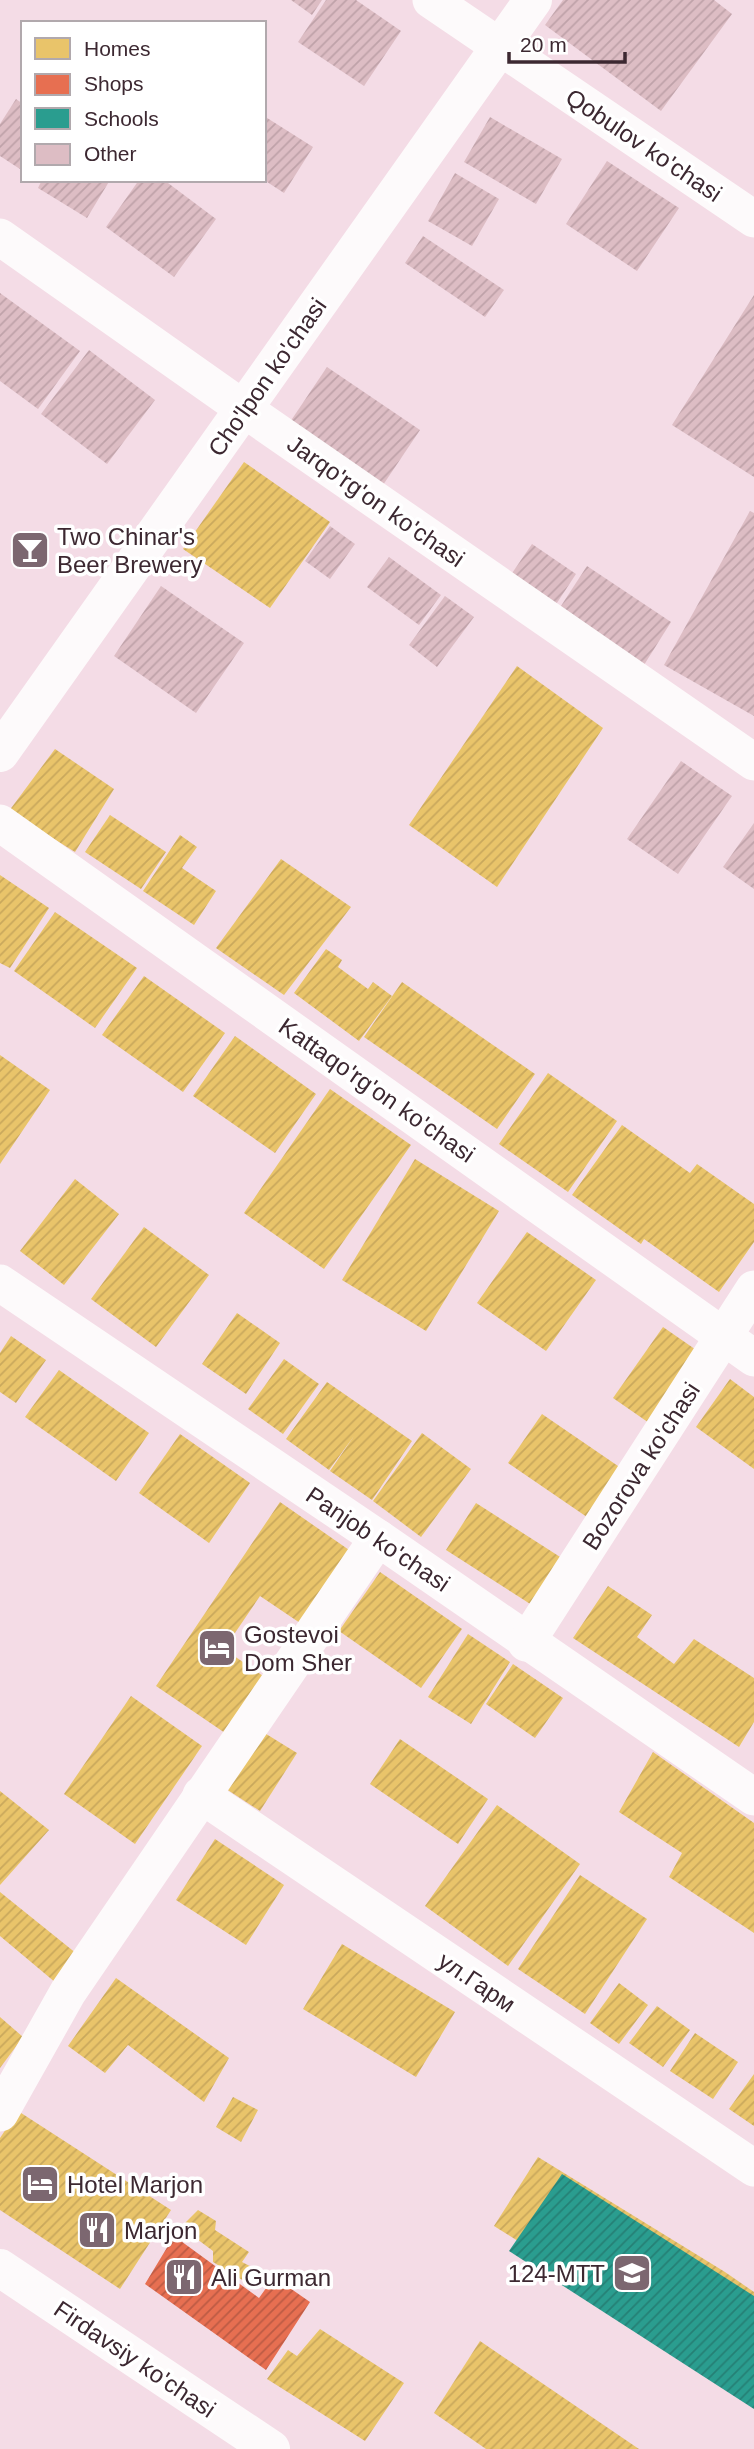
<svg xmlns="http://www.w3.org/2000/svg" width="754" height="2449" font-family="Helvetica,sans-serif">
  <defs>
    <pattern id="homes-hatch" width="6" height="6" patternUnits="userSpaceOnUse" patternTransform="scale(1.75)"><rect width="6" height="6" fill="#e9c46a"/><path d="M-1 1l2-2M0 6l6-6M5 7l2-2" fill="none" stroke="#c9a85c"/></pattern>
    <pattern id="shops-hatch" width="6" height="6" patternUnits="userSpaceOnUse" patternTransform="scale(1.75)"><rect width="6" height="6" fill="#e76f51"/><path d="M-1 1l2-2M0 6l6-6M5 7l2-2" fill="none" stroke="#bc5b44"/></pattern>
    <pattern id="schools-hatch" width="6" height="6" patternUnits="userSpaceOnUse" patternTransform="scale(1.75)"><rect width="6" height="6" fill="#2a9d8f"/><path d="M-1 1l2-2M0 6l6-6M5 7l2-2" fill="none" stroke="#258075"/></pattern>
    <pattern id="building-hatch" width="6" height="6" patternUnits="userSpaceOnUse" patternTransform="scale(1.75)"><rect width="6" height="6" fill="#ddbdc4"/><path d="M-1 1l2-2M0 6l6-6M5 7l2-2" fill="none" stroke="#bfa2a9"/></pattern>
  </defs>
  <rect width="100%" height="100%" fill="#f4dce6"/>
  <g fill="url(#homes-hatch)">
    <polygon points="244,462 330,522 270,608 183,549"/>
    <polygon points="517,666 603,728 497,887 409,825"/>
    <polygon points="55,749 114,789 75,852 9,811"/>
    <polygon points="110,815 166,852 141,889 85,852"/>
    <polygon points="180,835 197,847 182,868 216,891 194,925 143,891"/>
    <polygon points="281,859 351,907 284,995 216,948"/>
    <polygon points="0,875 49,908 10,968 0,963"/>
    <polygon points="55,912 137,968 95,1028 14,971"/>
    <polygon points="326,949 342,960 338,967 368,989 373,982 392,996 359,1041 294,993"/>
    <polygon points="144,976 225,1033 183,1092 102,1035"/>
    <polygon points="402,982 535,1074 497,1129 364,1037"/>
    <polygon points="235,1036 316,1094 275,1153 193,1096"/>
    <polygon points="0,1055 50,1090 0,1164"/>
    <polygon points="548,1073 617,1121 568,1192 499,1144"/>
    <polygon points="330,1089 411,1145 324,1269 244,1213"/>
    <polygon points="622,1125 690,1173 697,1164 754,1204 754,1242 719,1292 644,1239 641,1244 572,1195"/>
    <polygon points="415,1159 499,1211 426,1331 342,1280"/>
    <polygon points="75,1179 119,1214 64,1285 20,1251"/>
    <polygon points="144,1227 209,1275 156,1347 91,1299"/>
    <polygon points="527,1232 596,1280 546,1351 477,1303"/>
    <polygon points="237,1313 280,1343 246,1394 202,1364"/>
    <polygon points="663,1327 702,1354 652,1425 613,1398"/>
    <polygon points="11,1336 46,1360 16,1403 0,1392 0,1353"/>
    <polygon points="284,1359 319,1384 283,1434 248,1409"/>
    <polygon points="59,1370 149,1433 116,1481 25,1417"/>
    <polygon points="730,1379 754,1397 754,1469 696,1427"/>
    <polygon points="327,1382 412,1441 372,1500 330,1471 354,1436 329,1470 286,1439"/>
    <polygon points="542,1414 637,1479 603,1528 508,1463"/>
    <polygon points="422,1433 471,1469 421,1537 373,1501"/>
    <polygon points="180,1434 250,1483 209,1543 139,1493"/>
    <polygon points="280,1502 352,1552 303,1625 260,1596 224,1649 266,1678 228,1735 156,1686"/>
    <polygon points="476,1503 568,1562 538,1609 446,1550"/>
    <polygon points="380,1572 462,1629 421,1688 339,1631"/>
    <polygon points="608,1586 652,1615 637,1637 674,1664 694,1639 754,1678 754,1722 739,1747 573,1638"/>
    <polygon points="468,1634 510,1662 471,1724 428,1697"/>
    <polygon points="513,1664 563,1698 535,1738 486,1704"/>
    <polygon points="131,1696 202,1746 135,1844 64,1794"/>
    <polygon points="253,1726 297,1753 260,1811 217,1783"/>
    <polygon points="400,1739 488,1799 458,1844 370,1784"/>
    <polygon points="653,1752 754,1823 754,1933 669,1877 682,1853 619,1812"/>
    <polygon points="0,1791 49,1830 0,1885"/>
    <polygon points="497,1805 580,1864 508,1966 425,1906"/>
    <polygon points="215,1839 284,1885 246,1945 176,1900"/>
    <polygon points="580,1875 647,1919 585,2014 518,1969"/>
    <polygon points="0,1892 82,1958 62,1988 0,1936"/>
    <polygon points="342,1944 455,2012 416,2077 303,2009"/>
    <polygon points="116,1978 229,2058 204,2102 128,2045 105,2073 68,2046"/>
    <polygon points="619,1983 648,2005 619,2044 590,2023"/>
    <polygon points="657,2006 690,2030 663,2067 629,2043"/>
    <polygon points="0,2017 23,2037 0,2068"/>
    <polygon points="695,2033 738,2062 713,2099 670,2071"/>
    <polygon points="754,2074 754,2126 729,2109"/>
    <polygon points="233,2097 258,2110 241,2142 216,2127"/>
    <polygon points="18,2111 171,2210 120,2289 0,2210 0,2138"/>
    <polygon points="538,2157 725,2272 754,2292 754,2389 494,2226"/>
    <polygon points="198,2210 216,2221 215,2230 249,2252 242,2262 265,2274 257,2289 213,2262 213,2251 181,2227"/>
    <polygon points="320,2329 404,2383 365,2441 267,2379 288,2350 297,2356"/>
    <polygon points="480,2341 639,2449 486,2449 434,2413"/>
  </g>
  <polygon fill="url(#shops-hatch)" points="174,2236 259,2298 274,2277 310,2302 266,2370 145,2284"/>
  <polygon fill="url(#schools-hatch)" points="562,2174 754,2296 754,2409 509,2251"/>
  <g fill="url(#building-hatch)">
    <polygon points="291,0 322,0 312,15"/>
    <polygon points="326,0 356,0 401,31 364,86 298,42"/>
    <polygon points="563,0 714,0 732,14 661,111 545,25"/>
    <polygon points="16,99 23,104 23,171 0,156 0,124"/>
    <polygon points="264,116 313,147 284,193 264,180"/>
    <polygon points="490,117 562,159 536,204 464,162"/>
    <polygon points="607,161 679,208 637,271 566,224"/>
    <polygon points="455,173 499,199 472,246 428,221"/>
    <polygon points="42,180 110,180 87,218 38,188"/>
    <polygon points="139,180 164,180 216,219 174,277 106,227"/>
    <polygon points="423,236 504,290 485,317 405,263"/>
    <polygon points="0,293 80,351 38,409 0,381"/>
    <polygon points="754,295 754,477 672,425"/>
    <polygon points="89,350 155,400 107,464 41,414"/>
    <polygon points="327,367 420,430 383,485 290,422"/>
    <polygon points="750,511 754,513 754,716 664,665"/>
    <polygon points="330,526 355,544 330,579 305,561"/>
    <polygon points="532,544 576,574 551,612 506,582"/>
    <polygon points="389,557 441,595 419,625 367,587"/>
    <polygon points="587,566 671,622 644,665 559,609"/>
    <polygon points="161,586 244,643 196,713 114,656"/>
    <polygon points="445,596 474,617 437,667 409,645"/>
    <polygon points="681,761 732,796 678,874 627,839"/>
    <polygon points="754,823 754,889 723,867"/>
  </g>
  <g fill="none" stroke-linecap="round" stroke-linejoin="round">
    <g stroke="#fdfafb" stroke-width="37">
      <polyline points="431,0 754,219"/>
      <polyline points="0,237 244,409 754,762"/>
      <polyline points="0,823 754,1358"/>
      <polyline points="0,1283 378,1538 754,1797"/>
      <polyline points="526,1643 754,1289"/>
      <polyline points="201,1795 754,2168"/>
      <polyline points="0,2113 68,1992 378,1538"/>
    </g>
    <polyline stroke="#fdfafb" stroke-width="38" points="0,753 533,0"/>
    <polyline stroke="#fdfafb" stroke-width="38" points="0,2268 271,2449"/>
  </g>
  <defs>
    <g id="bar-square" transform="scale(2.0125)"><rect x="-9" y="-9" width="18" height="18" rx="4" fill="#7c6770" stroke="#fff"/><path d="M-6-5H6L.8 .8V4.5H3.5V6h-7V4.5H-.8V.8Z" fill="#fff"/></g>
    <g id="hotel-square" transform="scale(2.0125)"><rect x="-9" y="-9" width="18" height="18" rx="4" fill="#7c6770" stroke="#fff"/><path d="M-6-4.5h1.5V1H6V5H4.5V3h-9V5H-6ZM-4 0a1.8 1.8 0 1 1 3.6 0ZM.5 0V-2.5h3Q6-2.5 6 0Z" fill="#fff"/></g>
    <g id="restaurant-square" transform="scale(2.0125)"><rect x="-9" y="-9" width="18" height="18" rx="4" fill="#7c6770" stroke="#fff"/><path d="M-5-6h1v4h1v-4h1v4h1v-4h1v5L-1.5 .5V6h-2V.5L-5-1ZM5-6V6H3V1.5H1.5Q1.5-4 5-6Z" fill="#fff"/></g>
    <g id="school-square" transform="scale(2.0125)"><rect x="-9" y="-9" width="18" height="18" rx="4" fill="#7c6770" stroke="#fff"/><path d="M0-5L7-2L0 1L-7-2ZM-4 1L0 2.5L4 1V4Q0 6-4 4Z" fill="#fff"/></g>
  </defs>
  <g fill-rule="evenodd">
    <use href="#bar-square" x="30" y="550"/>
    <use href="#hotel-square" x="217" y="1648"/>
    <use href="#hotel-square" x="40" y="2184"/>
    <use href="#restaurant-square" x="97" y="2230"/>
    <use href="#school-square" x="632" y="2273"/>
    <use href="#restaurant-square" x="184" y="2277"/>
  </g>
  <g text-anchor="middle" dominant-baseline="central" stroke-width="7" stroke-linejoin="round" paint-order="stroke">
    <g font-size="24" fill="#3c2831" stroke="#fff">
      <text transform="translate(644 145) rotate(34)">Qobulov ko'chasi</text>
      <text transform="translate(267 377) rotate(-55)">Cho'lpon ko'chasi</text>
      <text transform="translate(376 501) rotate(35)">Jarqo'rg'on ko'chasi</text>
      <text transform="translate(377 1090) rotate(35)">Kattaqo'rg'on ko'chasi</text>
      <text transform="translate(641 1466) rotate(-57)">Bozorova ko'chasi</text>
      <text transform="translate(378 1539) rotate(34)">Panjob ko'chasi</text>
      <text transform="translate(477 1982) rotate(34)">ул.Гарм</text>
      <text transform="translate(135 2359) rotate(34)">Firdavsiy ko'chasi</text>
    </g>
    <g font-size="24" fill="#3c2831" stroke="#fff" text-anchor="start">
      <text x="57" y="536">Two Chinar's<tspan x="57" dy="28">Beer Brewery</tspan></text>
      <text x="244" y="1634">Gostevoi<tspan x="244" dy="28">Dom Sher</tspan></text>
      <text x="67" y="2184">Hotel Marjon</text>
      <text x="124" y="2230">Marjon</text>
      <text x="605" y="2273" text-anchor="end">124-MTT</text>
      <text x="211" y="2277">Ali Gurman</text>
    </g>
  </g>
  <rect x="21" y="21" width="245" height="161" fill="#ffffff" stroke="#b1a9ad" stroke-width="2"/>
  <rect x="35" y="38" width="35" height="21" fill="#e9c46a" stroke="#b1a9ad" stroke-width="2"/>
  <text x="84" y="56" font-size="21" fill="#3c2831">Homes</text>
  <rect x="35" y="74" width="35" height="21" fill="#e76f51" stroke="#b1a9ad" stroke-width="2"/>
  <text x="84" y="91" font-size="21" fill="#3c2831">Shops</text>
  <rect x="35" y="108" width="35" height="21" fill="#2a9d8f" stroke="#b1a9ad" stroke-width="2"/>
  <text x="84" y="126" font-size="21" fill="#3c2831">Schools</text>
  <rect x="35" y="144" width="35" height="21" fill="#ddbdc4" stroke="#b1a9ad" stroke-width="2"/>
  <text x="84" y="161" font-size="21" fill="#3c2831">Other</text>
  <path d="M509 52v10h116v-10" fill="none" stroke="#3c2831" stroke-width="3.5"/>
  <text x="520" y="52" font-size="21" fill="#3c2831" stroke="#ffffff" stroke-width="5" paint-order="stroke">20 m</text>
</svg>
